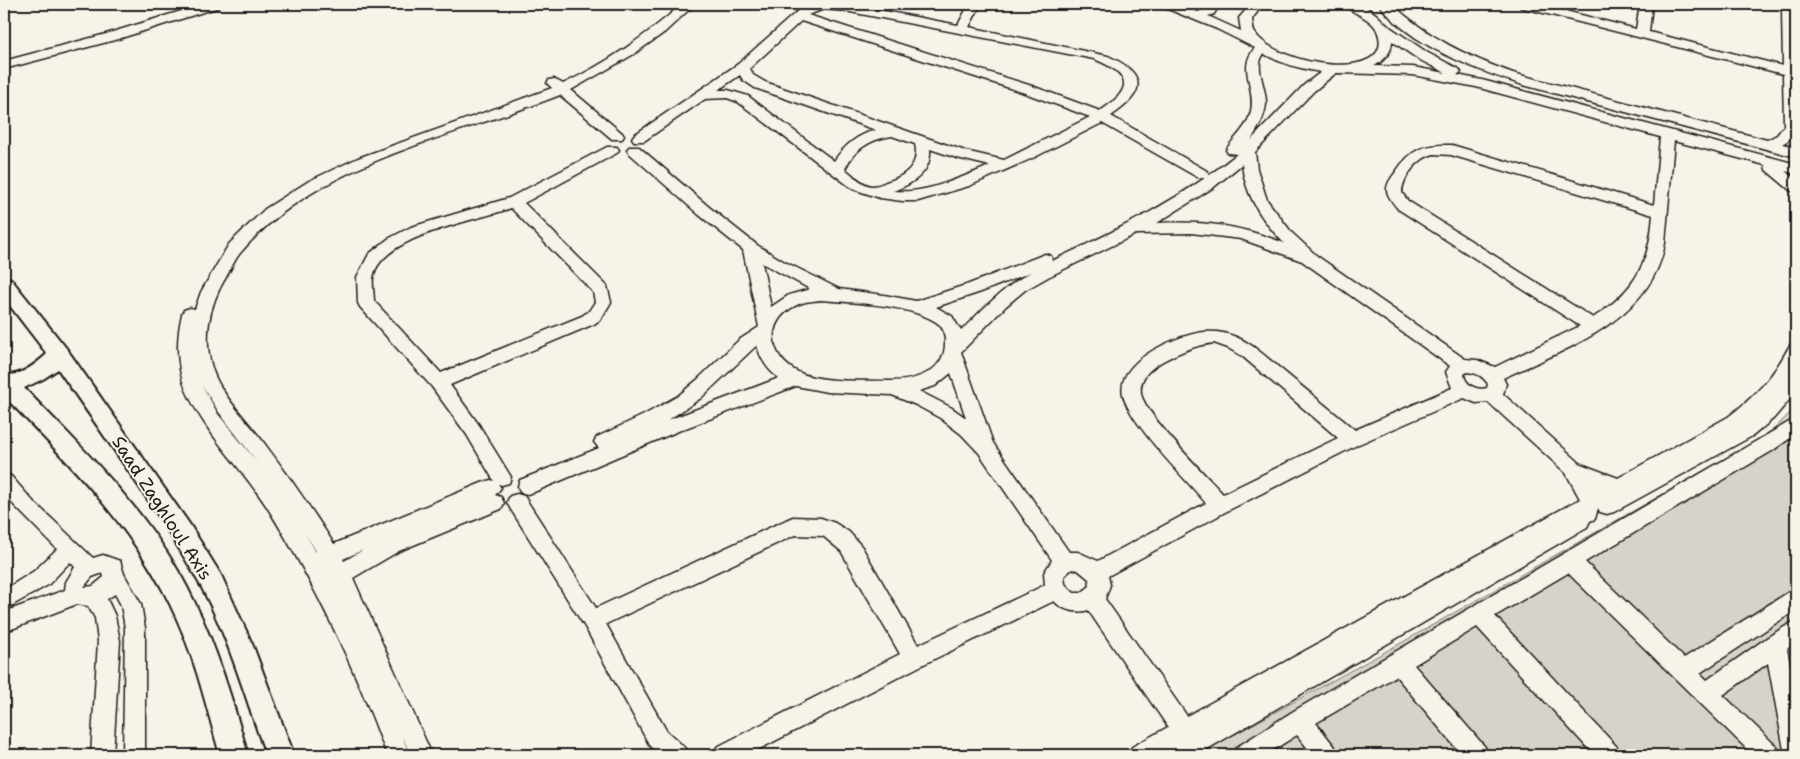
<svg xmlns="http://www.w3.org/2000/svg" width="1800" height="759" font-family="'Shantell Sans',sans-serif">
  <rect width="100%" height="100%" fill="#f7f3e8"/>
  <filter id="ink" filterUnits="userSpaceOnUse"><feTurbulence type="fractalNoise" baseFrequency=".02" numOctaves="2"/><feDisplacementMap in="SourceGraphic" scale="10" xChannelSelector="R" yChannelSelector="G"/><feConvolveMatrix kernelMatrix="1 2 1 2 8 2 1 2 1" color-interpolation-filters="sRGB"/></filter>
  <g filter="url(#ink)">
    <polygon fill="#d7d3cb" stroke="#7a7874" points="1796,407 1796,755 1197,755 1401,643 1758,440 1775,428"/>
    <g fill="none" stroke-linecap="round" stroke-linejoin="round">
      <g stroke="#1c1c1c" stroke-width="3">
        <g id="minor">
          <polygon points="204,4 221,4 219,7 115,40 4,69 4,61 106,34"/>
          <path d="M 682,4 L 695,4 L 665,32 L 634,54 L 571,90 L 622,133 L 624,136 L 622,139 L 612,139 L 560,95 C 454,137 319,161 242,251 C 235,258 231,269 226,277 C 209,305 202,339 213,371 C 222,396 245,418 261,439 C 286,472 311,508 334,544 L 484,482 L 491,480 L 494,481 L 467,435 L 432,387 L 360,307 L 358,303 L 357,277 L 369,254 L 388,239 L 411,227 L 509,198 L 607,147 L 617,147 L 619,150 L 617,153 L 524,203 L 607,286 L 611,302 L 601,319 L 594,324 L 450,385 L 479,425 L 511,477 L 509,483 L 502,485 L 498,484 L 501,488 L 495,495 L 501,497 L 504,503 L 501,509 L 399,551 L 353,578 L 432,755 L 410,755 L 402,735 L 409,755 L 387,755 C 355,668 316,586 267,507 C 242,468 206,434 187,392 C 176,367 176,340 182,314 L 184,310 L 190,308 L 195,309 L 201,292 L 229,244 L 265,209 L 309,181 L 358,158 L 552,88 L 547,83 L 549,80 L 554,79 L 563,84 C 607,63 646,36 682,4 ZM 511,208 L 593,292 L 595,302 L 589,311 L 582,316 L 441,373 L 374,301 C 374,294 372,285 373,278 C 380,235 477,221 511,208 ZM 202,385 L 218,411 L 257,462 L 218,414 ZM 305,533 L 316,551 L 316,552 ZM 363,550 L 344,561 L 343,559 Z"/>
          <path d="M 814,4 L 847,4 L 958,25 L 969,4 L 981,4 L 969,27 L 1108,56 C 1148,74 1146,93 1111,116 L 1207,171 L 1209,174 L 1207,177 L 1197,177 L 1102,123 L 1035,157 L 969,186 L 918,201 L 902,201 L 880,198 L 853,189 L 738,102 L 727,98 L 705,99 L 644,141 L 634,141 L 632,138 L 634,135 L 738,64 L 802,7 ZM 824,9 L 845,11 L 1094,59 C 1132,74 1134,89 1100,111 L 1032,86 L 808,15 ZM 801,21 L 1022,92 L 1090,117 L 1004,160 L 965,151 L 765,82 L 753,75 L 750,68 ZM 740,75 L 743,80 L 755,88 L 876,130 C 857,135 845,145 834,161 L 748,96 L 728,90 L 718,90 ZM 892,136 L 915,144 C 920,165 905,177 886,182 C 882,184 876,186 871,186 C 861,184 852,174 845,169 C 854,149 871,139 892,136 ZM 930,149 L 957,158 L 990,166 C 959,178 927,194 893,191 C 913,184 932,172 930,149 Z"/>
          <path d="M 1161,4 L 1177,4 L 1198,12 L 1205,9 L 1208,4 L 1220,4 L 1214,14 L 1208,16 L 1241,31 L 1239,18 L 1251,4 L 1263,4 L 1252,19 C 1253,23 1252,29 1255,33 C 1278,67 1395,83 1378,33 C 1373,17 1353,15 1344,4 L 1359,4 L 1366,7 L 1377,15 L 1387,25 L 1428,53 L 1459,69 L 1461,72 L 1457,75 L 1482,80 L 1796,164 L 1796,174 L 1785,171 L 1796,180 L 1796,192 L 1791,191 L 1766,170 L 1765,165 L 1674,141 L 1665,243 C 1652,320 1566,349 1503,378 L 1506,384 L 1503,394 L 1581,464 L 1618,478 L 1728,417 C 1757,395 1773,377 1790,345 L 1796,343 L 1796,366 L 1792,375 L 1796,373 L 1796,392 L 1774,418 L 1754,435 L 1614,512 L 1607,514 L 1600,512 L 1598,508 L 1595,519 L 1590,521 L 1587,527 L 1197,755 L 1165,755 L 1165,753 L 1162,755 L 1129,755 L 1132,747 L 1168,727 L 1088,610 C 1077,614 1062,610 1054,601 L 922,665 L 748,755 L 714,755 L 717,747 L 900,654 L 841,551 L 823,536 L 795,535 L 606,624 L 666,730 C 674,739 685,745 689,755 L 659,755 L 650,746 L 585,627 L 510,508 L 507,502 L 510,496 L 517,494 L 524,496 L 596,608 L 786,520 L 793,517 L 821,518 L 835,523 L 849,532 L 862,547 L 918,645 L 1045,585 L 1044,573 L 1052,560 L 979,453 L 961,434 L 940,418 L 916,405 L 892,395 L 827,392 L 796,386 L 683,429 L 534,492 L 527,494 L 520,492 L 518,486 L 520,480 L 599,448 L 594,442 L 597,437 L 644,415 L 678,396 L 697,380 L 739,340 L 759,327 L 743,250 L 698,214 L 629,153 L 627,150 L 629,147 L 639,147 L 709,207 L 757,245 L 783,261 L 839,289 L 884,295 L 916,301 L 969,284 L 1045,254 L 1051,256 L 1052,261 C 1119,229 1179,201 1237,154 L 1228,153 L 1226,150 C 1235,136 1247,129 1251,111 C 1256,87 1237,68 1255,48 L 1217,29 L 1163,7 ZM 1392,41 L 1418,59 L 1446,73 L 1413,67 L 1374,66 C 1384,61 1392,52 1392,41 ZM 1264,54 C 1282,64 1301,69 1321,72 L 1304,85 L 1251,140 C 1258,129 1265,117 1266,104 C 1267,88 1253,66 1264,54 ZM 1336,73 L 1413,75 L 1476,87 L 1660,137 L 1654,205 L 1452,145 C 1423,144 1411,149 1395,173 C 1391,178 1386,185 1387,191 C 1388,197 1394,204 1398,209 L 1580,326 L 1495,367 L 1477,360 L 1465,359 L 1317,256 L 1292,233 L 1267,200 L 1257,169 L 1255,152 L 1314,91 ZM 1434,154 L 1451,155 L 1653,215 C 1649,265 1635,290 1593,318 L 1408,201 L 1402,193 C 1402,177 1419,157 1434,154 ZM 1242,164 C 1245,195 1263,222 1284,243 C 1238,225 1206,221 1157,223 L 1214,187 ZM 1191,233 L 1241,239 L 1302,261 L 1450,366 L 1446,372 L 1452,388 L 1355,430 C 1331,410 1306,390 1282,370 C 1267,358 1253,344 1236,337 C 1210,326 1187,334 1163,345 C 1145,354 1118,371 1123,395 C 1130,424 1186,479 1206,503 L 1098,561 L 1078,552 L 1069,552 L 993,443 L 961,352 L 1006,306 L 1025,290 L 1048,277 L 1136,234 ZM 762,263 L 810,289 L 789,295 L 771,307 ZM 1031,272 C 1004,287 983,309 961,331 L 952,316 L 936,307 L 981,292 ZM 821,300 C 855,303 907,304 936,322 C 943,326 945,333 945,342 C 946,373 913,382 887,381 C 863,380 823,383 800,373 C 765,357 764,316 802,303 C 808,301 815,301 821,300 ZM 1214,343 L 1228,348 L 1242,356 L 1338,438 L 1223,494 C 1207,476 1143,413 1141,393 C 1139,377 1151,368 1163,361 C 1179,352 1196,345 1214,343 ZM 757,345 C 760,358 768,371 779,378 L 668,420 L 701,398 ZM 1467,372 C 1477,373 1483,376 1488,384 L 1487,388 C 1477,391 1465,385 1464,374 ZM 951,373 L 966,418 L 952,408 L 919,391 L 935,386 ZM 1464,398 L 1476,403 L 1488,402 L 1566,473 L 1580,499 L 1187,716 L 1105,599 L 1110,585 L 1108,576 L 1227,511 L 1359,444 ZM 1072,569 L 1078,570 L 1089,579 L 1090,586 L 1081,593 L 1074,593 L 1065,584 L 1064,576 Z"/>
          <path d="M 1379,4 L 1392,4 C 1427,37 1468,57 1513,73 L 1767,140 L 1777,135 L 1784,126 L 1783,74 L 1520,7 L 1518,4 L 1538,4 L 1636,29 L 1640,4 L 1652,4 L 1649,32 L 1783,66 L 1782,10 L 1780,4 L 1792,4 L 1794,10 L 1796,130 L 1790,139 L 1782,144 L 1796,147 L 1796,157 L 1523,85 C 1476,70 1409,45 1379,4 Z"/>
          <polygon points="1796,418 1796,434 1772,451 1585,562 1684,658 1789,592 1796,590 1796,610 1700,673 1707,680 1768,637 1796,620 1796,642 1787,649 1796,698 1796,755 1785,755 1768,663 1723,695 1777,747 1780,755 1753,755 1568,573 1495,616 1617,747 1620,755 1594,755 1477,627 1414,665 1485,747 1488,755 1462,755 1396,676 1316,723 1335,747 1338,755 1313,755 1297,735 1265,755 1234,755 1237,747 1292,712"/>
          <path d="M 4,474 L 11,476 L 31,499 L 93,558 L 103,555 L 120,561 L 124,574 L 141,604 L 145,628 L 145,755 L 123,755 L 125,628 L 121,605 L 115,594 L 107,599 L 115,616 L 120,641 L 113,755 L 91,755 L 98,641 L 95,618 L 88,606 L 77,604 L 4,632 L 4,612 L 65,590 L 66,582 L 75,567 L 70,562 L 48,585 L 4,610 L 4,590 L 34,571 L 57,549 L 4,495 ZM 103,573 L 104,577 L 93,586 L 84,587 L 92,577 Z"/>
        </g>
      </g>
      <g stroke="#1c1c1c" stroke-width="4">
        <path id="major" d="M 4,277 L 11,279 L 66,348 L 190,525 L 221,575 L 253,646 L 294,755 L 266,755 C 246,700 230,641 202,588 C 160,512 107,441 58,369 L 43,379 L 24,388 C 87,453 155,518 194,601 C 218,650 233,703 248,755 L 220,755 C 207,709 196,661 176,617 C 138,531 68,462 4,396 L 4,374 C 19,378 36,364 47,354 L 4,298 Z"/>
      </g>
      <use href="#minor" fill="#f7f3e8" fill-rule="evenodd"/>
      <use href="#major" fill="#f7f3e8" fill-rule="evenodd"/>
    </g>
  </g>
  <g text-anchor="middle" dominant-baseline="central" stroke-width="4" stroke-linejoin="round" paint-order="stroke">
    <g font-size="18" fill="#1c1c1c" stroke="#f7f3e8">
      <text transform="translate(162 508) rotate(57)">Saad Zaghloul Axis</text>
    </g>
  </g>
  <rect width="1800" height="759" fill="none" stroke="#f7f3e8" stroke-width="20"/>
  <rect x="10" y="10" width="1780" height="739" fill="none" stroke="#1c1c1c" stroke-width="2" filter="url(#ink)"/>
</svg>
